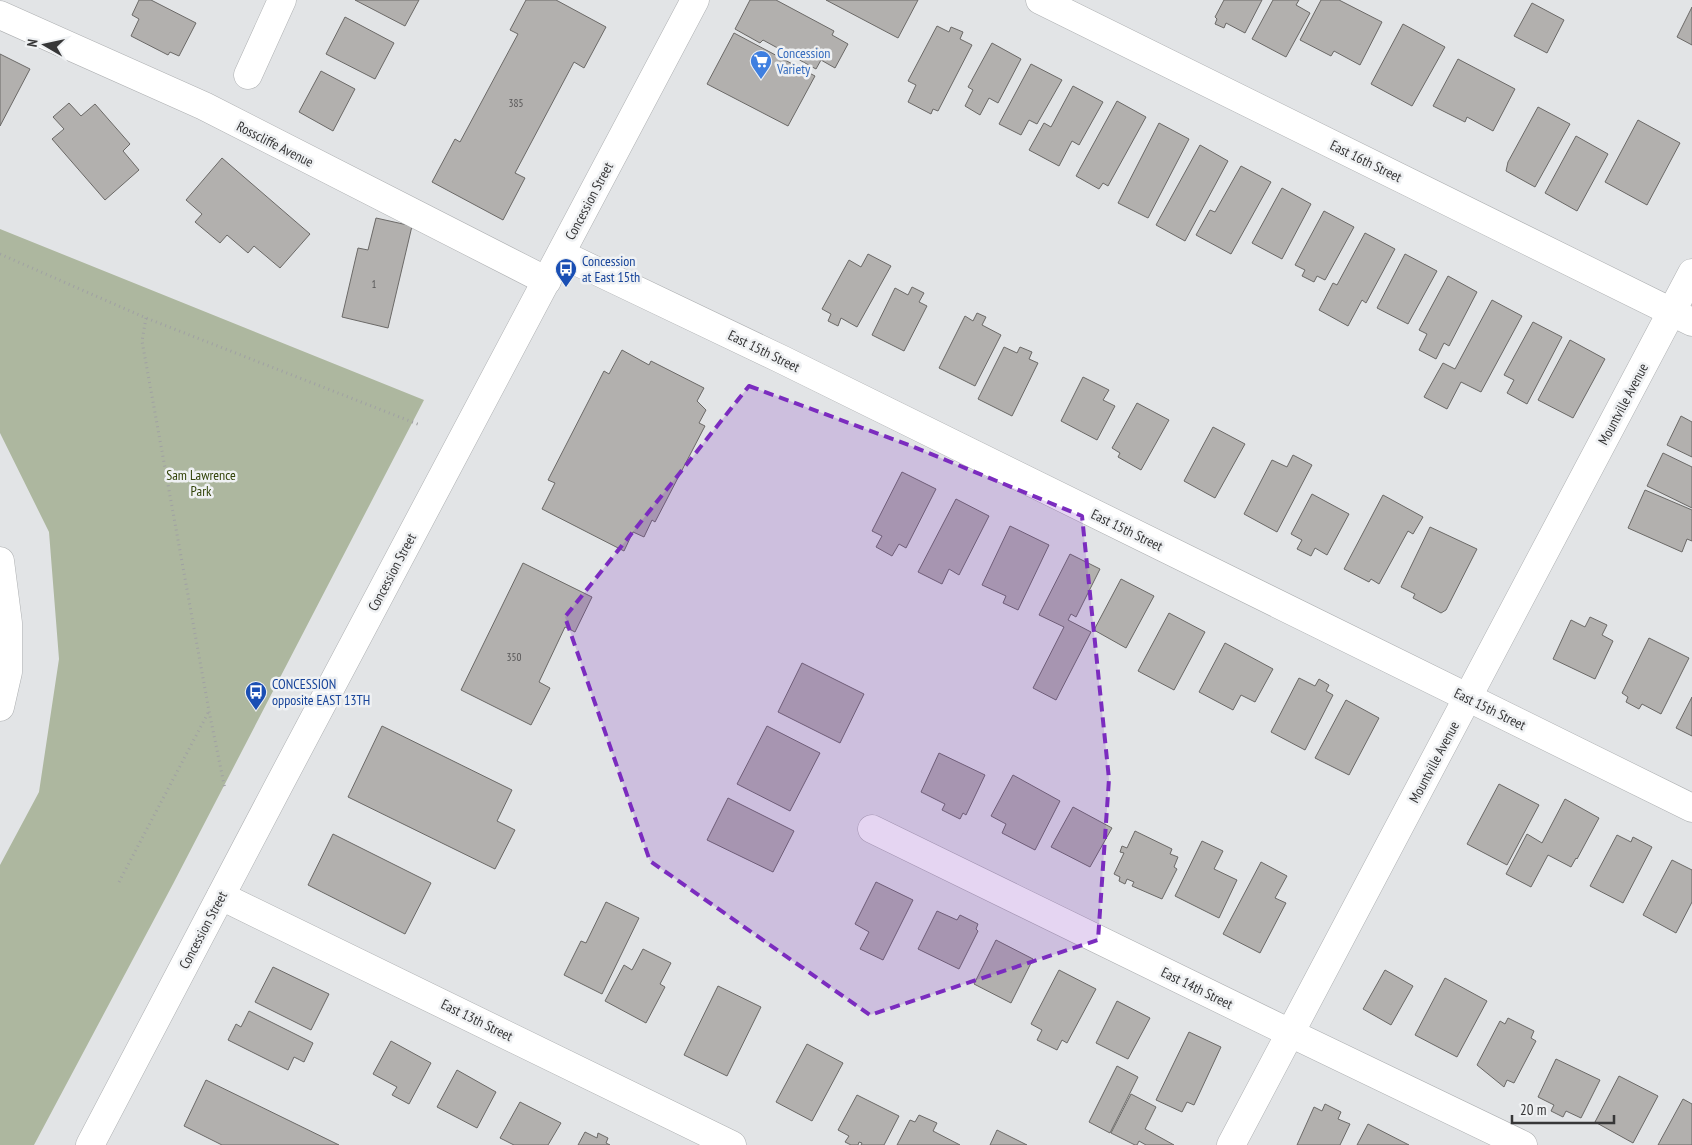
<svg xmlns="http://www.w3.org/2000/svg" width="1692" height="1145" font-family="'PT Sans Narrow',sans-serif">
  <rect width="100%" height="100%" fill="#e2e4e6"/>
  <polygon fill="#adb79f" points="0,229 424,400 173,884 34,1145 0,1145 0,865 39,792 59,659 49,532 0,433"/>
  <g fill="#b2b0ae" stroke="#6b6967">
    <polygon points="139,0 151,0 196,23 179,56 170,52 168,55 131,36 139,19 132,15"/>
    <polygon points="355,0 419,0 405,26"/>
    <polygon points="526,0 556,0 606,27 584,68 574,62 515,173 525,178 503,220 432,182 455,139 460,142 518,34 510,30"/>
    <polygon points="750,0 776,0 834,31 832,35 848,44 835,68 821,60 816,69 763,40 760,43 735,29"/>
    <polygon points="826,0 918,0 898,38"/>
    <polygon points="1224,0 1262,0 1245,33 1226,23 1224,28 1215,24 1217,19 1215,17"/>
    <polygon points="1273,0 1299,0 1296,5 1310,13 1286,57 1252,39"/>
    <polygon points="1321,0 1339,0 1382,22 1360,65 1334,51 1331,56 1300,40"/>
    <polygon points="1532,3 1564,20 1547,53 1514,36"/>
    <polygon points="1692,7 1692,45 1677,37"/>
    <polygon points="345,17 394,43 375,79 326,54"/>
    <polygon points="1403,24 1445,47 1412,106 1371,84"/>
    <polygon points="937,26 949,32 951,27 963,32 960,39 972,45 938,111 933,109 931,114 908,102 916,85 908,81"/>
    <polygon points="734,33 815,76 788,126 707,84"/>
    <polygon points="992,43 1021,59 998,103 989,98 980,115 965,106 973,90 968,87"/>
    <polygon points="0,54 30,69 0,126"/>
    <polygon points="1458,59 1515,89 1493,131 1467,117 1465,122 1433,106"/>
    <polygon points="1031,64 1062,80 1037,124 1029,120 1021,135 999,124"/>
    <polygon points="321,71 355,89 333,131 299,112"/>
    <polygon points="1073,86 1103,102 1079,145 1072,141 1059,166 1029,150 1044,123 1051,127"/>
    <polygon points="1117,101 1146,117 1108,186 1103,183 1099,189 1076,176"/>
    <polygon points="69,103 81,116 95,104 130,144 123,151 139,170 105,200 52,139 64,129 53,117"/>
    <polygon points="1538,107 1570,124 1535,187 1506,171 1508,162"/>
    <polygon points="1638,120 1680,143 1647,205 1605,182"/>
    <polygon points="1159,123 1189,139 1148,218 1118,203"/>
    <polygon points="1576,136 1608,154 1577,211 1545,193"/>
    <polygon points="1200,145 1228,161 1185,241 1156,225"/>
    <polygon points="222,158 310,234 280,268 254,246 248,253 227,235 220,243 195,222 202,214 186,200"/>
    <polygon points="1241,166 1271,182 1231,254 1196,235 1210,210 1215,212"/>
    <polygon points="1282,188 1311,204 1282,259 1252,243"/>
    <polygon points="1324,211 1354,227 1325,280 1317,276 1314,282 1302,276 1305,270 1295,265"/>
    <polygon points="376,218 412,226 388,328 342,317 358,248 368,250"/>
    <polygon points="1365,233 1395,249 1366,303 1362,300 1348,326 1319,310 1333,283 1337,285"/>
    <polygon points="868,254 891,266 857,327 841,318 838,326 828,321 831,314 822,309 849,260 861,267"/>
    <polygon points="1405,254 1437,271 1408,324 1377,308"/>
    <polygon points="1448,276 1477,292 1449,346 1444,343 1436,359 1419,350 1427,334 1419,330"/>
    <polygon points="912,287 924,293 919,302 927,306 904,351 872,335 895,288 908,295"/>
    <polygon points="1492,300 1522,316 1481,392 1461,382 1447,409 1424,397 1443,363 1455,369"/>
    <polygon points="977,313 986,317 982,325 1001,335 975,386 939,368 965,316 973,321"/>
    <polygon points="1533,322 1562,337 1527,404 1507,393 1514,380 1504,375"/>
    <polygon points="1570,340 1605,359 1573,418 1538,400"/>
    <polygon points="1004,347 1017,353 1020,347 1032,352 1029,359 1038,363 1012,416 978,399"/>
    <polygon points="622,350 649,365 651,361 704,388 697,401 706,410 699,423 705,426 655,522 652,520 644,537 633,532 624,551 542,509 555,483 548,480 604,371 609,374"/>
    <polygon points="1083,377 1109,390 1103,400 1115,406 1097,440 1061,421"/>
    <polygon points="1137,403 1169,420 1141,470 1118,457 1120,453 1112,448"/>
    <polygon points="1681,416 1692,422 1692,457 1667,445"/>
    <polygon points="1213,427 1245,444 1215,498 1184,481"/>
    <polygon points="1663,453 1692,467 1692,508 1647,486"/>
    <polygon points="1293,455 1312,465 1277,532 1244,514 1272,460 1287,467"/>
    <polygon points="902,472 936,489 906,548 899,544 892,556 876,547 882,536 872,531"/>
    <polygon points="1645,490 1692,510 1692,541 1687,539 1682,552 1628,528"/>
    <polygon points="1312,494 1349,514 1327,555 1315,548 1311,556 1297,549 1302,540 1291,534"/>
    <polygon points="1383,495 1423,517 1413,534 1408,531 1379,584 1371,579 1369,582 1344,569"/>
    <polygon points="956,499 989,516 959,575 949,569 942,584 918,572"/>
    <polygon points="1010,526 1049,545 1018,610 1003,603 1006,596 982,585"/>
    <polygon points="1430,527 1477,549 1446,610 1441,613 1413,598 1415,594 1401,587"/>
    <polygon points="1070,554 1100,569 1076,617 1071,614 1068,620 1091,632 1056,700 1033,688 1064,627 1039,615"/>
    <polygon points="523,563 592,597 575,632 565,627 539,682 550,688 531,725 461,690"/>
    <polygon points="1121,579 1154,596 1126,648 1094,630"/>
    <polygon points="1169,613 1205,632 1174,690 1138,671"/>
    <polygon points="1590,617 1607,625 1602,635 1613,641 1595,679 1553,659 1571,620 1585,627"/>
    <polygon points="1649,638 1689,658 1661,714 1642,704 1639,709 1626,702 1628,697 1622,693"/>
    <polygon points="1225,643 1273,669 1255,702 1241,695 1233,710 1199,692"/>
    <polygon points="802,663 864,694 840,743 778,712"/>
    <polygon points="1299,678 1315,686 1319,679 1329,685 1326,691 1333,695 1305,750 1271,732"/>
    <polygon points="1692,697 1692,736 1676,728"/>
    <polygon points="1346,700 1379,718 1349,775 1315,758"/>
    <polygon points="382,726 512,790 497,821 515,830 495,869 348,797"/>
    <polygon points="767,726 820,753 790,811 737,784"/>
    <polygon points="939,753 985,775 966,815 963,813 960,819 942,810 945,804 921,792"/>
    <polygon points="1013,775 1060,801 1035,850 1002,833 1006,824 991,816"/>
    <polygon points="1499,784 1539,805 1507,865 1467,844"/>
    <polygon points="728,798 794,831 773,872 707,840"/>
    <polygon points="1565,799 1599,818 1577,859 1576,858 1571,867 1548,855 1531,887 1506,874 1527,834 1542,843"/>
    <polygon points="1073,807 1112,828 1090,867 1051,847"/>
    <polygon points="1135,831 1172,849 1170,854 1178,857 1174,867 1177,869 1162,899 1132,886 1134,882 1127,879 1125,884 1119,881 1120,877 1114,874 1124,853 1120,852 1122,846 1127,848"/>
    <polygon points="333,834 431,883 405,934 308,885"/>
    <polygon points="1617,835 1631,842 1633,837 1652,847 1623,903 1590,886"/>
    <polygon points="1202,841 1223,851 1214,869 1237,880 1219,918 1175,896"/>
    <polygon points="1672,860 1692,870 1692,902 1676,933 1643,915"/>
    <polygon points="1261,862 1287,876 1275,898 1286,903 1260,953 1223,934"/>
    <polygon points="876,882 913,900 883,960 860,949 869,932 855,924"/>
    <polygon points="606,902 639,918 602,994 564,975 581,941 586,943"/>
    <polygon points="937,911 957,920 960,915 978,924 976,929 978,931 959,969 918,949"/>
    <polygon points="996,940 1033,959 1011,1003 974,984"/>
    <polygon points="643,949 671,963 660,984 665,987 646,1023 605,1001 624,965 632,970"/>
    <polygon points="273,967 329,994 311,1030 255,1002"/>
    <polygon points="1059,970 1096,989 1067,1043 1062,1040 1057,1050 1037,1040 1042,1030 1031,1024"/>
    <polygon points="1385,970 1413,986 1391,1025 1363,1009"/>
    <polygon points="1445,978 1487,1001 1457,1057 1415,1035"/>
    <polygon points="718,986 761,1007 727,1076 684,1055"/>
    <polygon points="1117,1001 1150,1018 1128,1059 1096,1043"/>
    <polygon points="249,1011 313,1043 304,1062 294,1057 288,1070 228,1040 236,1024 241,1027"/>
    <polygon points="1508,1018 1534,1031 1531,1038 1536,1041 1514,1083 1507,1080 1504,1087 1477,1065 1500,1021 1505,1024"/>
    <polygon points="1189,1032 1221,1047 1194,1105 1187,1102 1182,1112 1156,1100"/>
    <polygon points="391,1041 431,1063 409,1104 392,1095 397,1087 373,1074"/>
    <polygon points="807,1044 843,1063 812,1121 776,1102"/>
    <polygon points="1556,1059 1600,1080 1581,1118 1566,1111 1563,1117 1551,1111 1554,1105 1538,1097"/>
    <polygon points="1117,1066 1138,1077 1110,1133 1089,1122"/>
    <polygon points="457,1070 496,1092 477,1128 437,1107"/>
    <polygon points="1619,1076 1658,1096 1633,1143 1595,1122"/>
    <polygon points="206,1080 339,1145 222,1145 184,1126"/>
    <polygon points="1131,1094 1156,1107 1145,1129 1174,1145 1146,1145 1139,1141 1137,1145 1135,1145 1111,1133"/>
    <polygon points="857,1095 899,1116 884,1145 861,1145 862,1143 859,1142 858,1145 851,1145 845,1142 849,1136 838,1130"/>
    <polygon points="1683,1099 1692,1104 1692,1145 1658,1145"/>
    <polygon points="520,1102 561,1123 548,1145 514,1145 500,1138"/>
    <polygon points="1325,1104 1341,1112 1338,1119 1350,1124 1340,1145 1297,1145 1314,1107 1322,1111"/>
    <polygon points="919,1115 937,1123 933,1131 960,1145 897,1145 910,1120 915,1122"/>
    <polygon points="1368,1124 1409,1145 1357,1145"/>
    <polygon points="997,1130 1027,1145 990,1145"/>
    <polygon points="585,1132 597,1138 598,1133 608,1138 606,1143 610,1145 578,1145"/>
  </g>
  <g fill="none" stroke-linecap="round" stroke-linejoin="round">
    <g stroke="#aeb0b2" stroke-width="29">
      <g id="minor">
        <polyline points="1040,0 1692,322"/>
        <polyline points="0,15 204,106 547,281"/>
        <polyline points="248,75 282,0"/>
        <polyline points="561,254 783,360 1692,808"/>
        <polyline points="872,829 1290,1033 1523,1145"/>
        <polyline points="221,896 732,1145"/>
        <polyline points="1231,1145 1692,273"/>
      </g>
    </g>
    <g stroke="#aeb0b2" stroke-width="29">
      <g id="major">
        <polyline points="0,561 8,623 8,672 0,707"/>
        <polyline points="90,1145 279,785 695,0"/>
      </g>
    </g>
    <g stroke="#a0a1a3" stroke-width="3" stroke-dasharray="1 4" stroke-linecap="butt">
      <polyline points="0,254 146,318 420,425"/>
      <polyline points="146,318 142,341 209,711 225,789"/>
      <polyline points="119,882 209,711"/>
    </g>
    <use href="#minor" stroke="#fff" stroke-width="28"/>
    <use href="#major" stroke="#fff" stroke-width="28"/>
  </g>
  <path fill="#7b2cbf" fill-opacity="0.2" stroke="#7b2cbf" stroke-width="4" stroke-dasharray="10 6" stroke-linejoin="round" d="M 749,386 L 914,447 L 1082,516 L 1109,779 L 1098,940 L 870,1015 L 650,861 L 565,617 Z"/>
  <defs>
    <g id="supermarket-pin" transform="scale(1.125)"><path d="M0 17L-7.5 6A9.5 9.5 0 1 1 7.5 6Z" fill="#3f7fe0" stroke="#eff1f3"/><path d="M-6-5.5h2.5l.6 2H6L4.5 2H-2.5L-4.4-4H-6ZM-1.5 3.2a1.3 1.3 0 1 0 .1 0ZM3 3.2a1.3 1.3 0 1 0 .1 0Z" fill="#fff"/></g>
    <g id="bus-pin" transform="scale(1.125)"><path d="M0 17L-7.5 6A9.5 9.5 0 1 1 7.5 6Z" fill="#1a4fb4" stroke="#eff1f3"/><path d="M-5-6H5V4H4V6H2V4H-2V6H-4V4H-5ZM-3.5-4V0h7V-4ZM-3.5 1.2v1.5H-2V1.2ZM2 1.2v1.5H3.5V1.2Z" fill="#fff"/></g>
  </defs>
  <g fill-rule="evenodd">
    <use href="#supermarket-pin" x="761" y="61"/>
    <use href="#bus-pin" x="566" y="269"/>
    <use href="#bus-pin" x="256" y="692"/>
  </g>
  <g text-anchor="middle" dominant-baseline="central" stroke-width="5" stroke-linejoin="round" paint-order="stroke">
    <g font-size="11" fill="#565556">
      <text x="516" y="103">385</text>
      <text x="374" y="284">1</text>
      <text x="514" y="657">350</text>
    </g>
    <g font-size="14" fill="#366cbe" stroke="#eff1f3" text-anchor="start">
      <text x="777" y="53">Concession<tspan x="777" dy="16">Variety</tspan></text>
    </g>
    <g font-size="14" fill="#373738" stroke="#eff1f3">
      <text transform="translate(275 144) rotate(27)">Rosscliffe Avenue</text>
      <text transform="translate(1366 161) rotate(26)">East 16th Street</text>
      <text transform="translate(589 201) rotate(-62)">Concession Street</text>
      <text transform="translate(764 351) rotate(26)">East 15th Street</text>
      <text transform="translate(1623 404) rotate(-62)">Mountville Avenue</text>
      <text transform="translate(1127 530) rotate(26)">East 15th Street</text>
      <text transform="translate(392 572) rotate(-62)">Concession Street</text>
      <text transform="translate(1490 709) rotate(26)">East 15th Street</text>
      <text transform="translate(1434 762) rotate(-62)">Mountville Avenue</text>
      <text transform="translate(203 930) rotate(-62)">Concession Street</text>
      <text transform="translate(1197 988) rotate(26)">East 14th Street</text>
      <text transform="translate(477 1020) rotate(26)">East 13th Street</text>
    </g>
    <g font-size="14" fill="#164399" stroke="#eff1f3" text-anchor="start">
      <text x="582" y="261">Concession<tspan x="582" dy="16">at East 15th</tspan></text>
      <text x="272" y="684">CONCESSION<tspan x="272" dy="16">opposite EAST 13TH</tspan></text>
    </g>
    <g font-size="14" fill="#324309" stroke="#eff1f3">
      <text x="201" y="475">Sam Lawrence<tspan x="201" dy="16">Park</tspan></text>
    </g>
  </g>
  <g transform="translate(45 45) rotate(279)" stroke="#eff1f3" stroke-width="4" paint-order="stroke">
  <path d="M0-4L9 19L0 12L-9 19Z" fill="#373738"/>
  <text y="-8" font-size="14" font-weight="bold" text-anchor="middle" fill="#373738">N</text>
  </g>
  <path d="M1512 1115v8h102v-8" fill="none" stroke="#373738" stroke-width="2.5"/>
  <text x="1520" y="1115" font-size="15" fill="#373738" stroke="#eff1f3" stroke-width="4" paint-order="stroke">20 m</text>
</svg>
